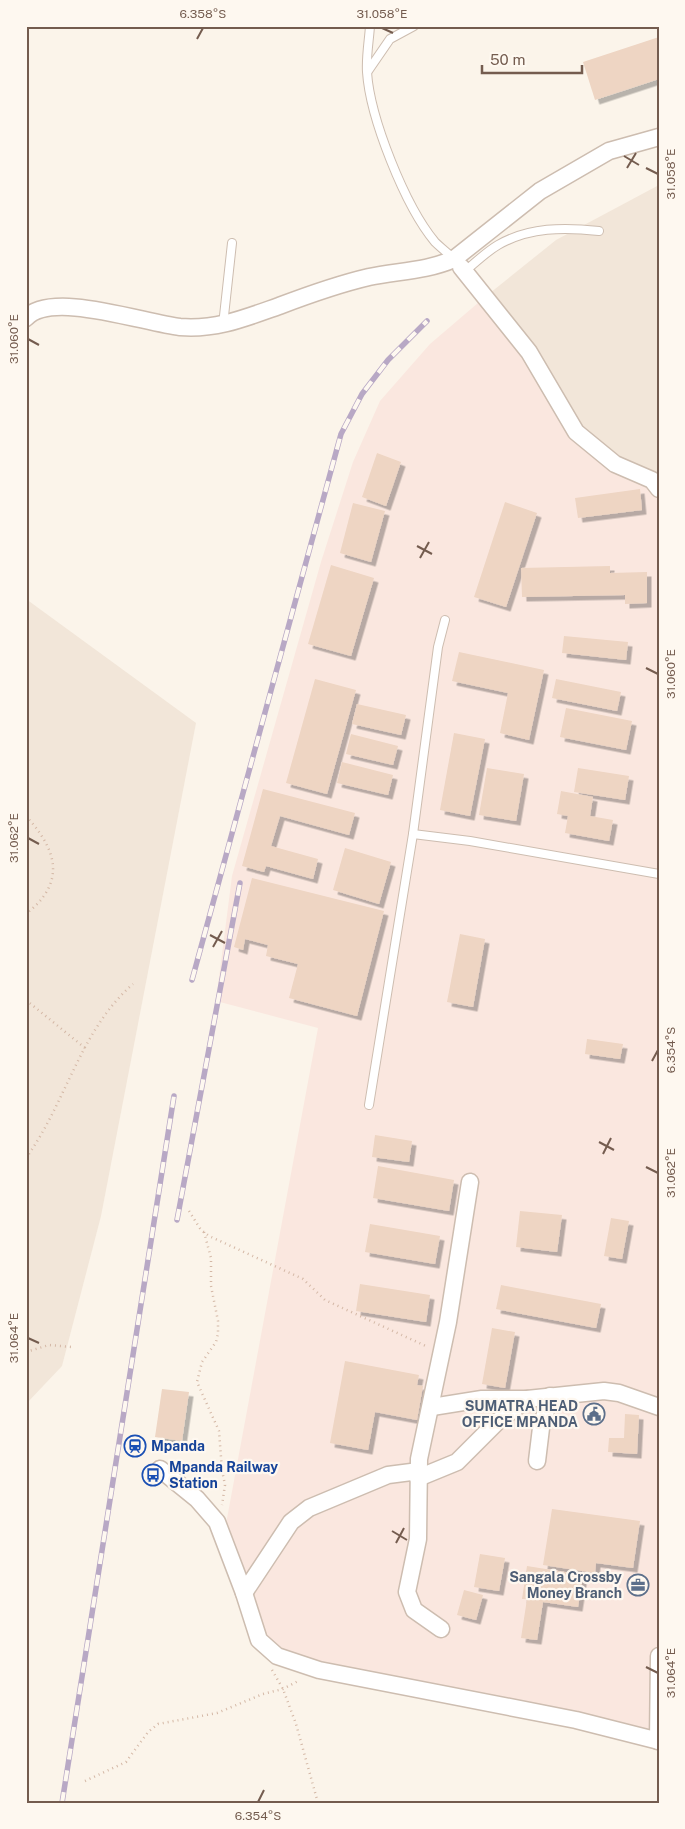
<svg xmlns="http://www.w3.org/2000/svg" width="685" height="1829" font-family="'Public Sans',sans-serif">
  <defs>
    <filter id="shadow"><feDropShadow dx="4.5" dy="4.5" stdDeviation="0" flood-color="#0004"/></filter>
  </defs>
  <rect width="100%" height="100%" fill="#fbf4ea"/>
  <g fill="#f2e6d9">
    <polygon points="659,185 659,489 576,432 485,297 556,240"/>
    <polygon points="26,599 196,723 101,1216 62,1366 26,1404"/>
  </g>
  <polygon fill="#fae7df" points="485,297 576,432 659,489 658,1741 319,1670 259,1640 223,1540 318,1028 216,1001 232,876 321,562 353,462 380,401 430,344"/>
  <g fill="#eed5c3" filter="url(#shadow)">
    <polygon points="659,37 659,79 595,100 583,62"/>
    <polygon points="377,453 401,462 386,506 362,497"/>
    <polygon points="640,489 642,510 578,518 575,498"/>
    <polygon points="505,502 537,513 506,607 474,597"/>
    <polygon points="353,503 385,511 371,562 340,553"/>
    <polygon points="331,565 374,578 351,656 308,644"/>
    <polygon points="610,566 610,573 647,572 647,603 625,604 625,595 522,597 521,568"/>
    <polygon points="564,636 628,642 626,660 562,653"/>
    <polygon points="459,652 544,670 529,740 500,733 508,693 452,681"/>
    <polygon points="315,679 356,690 327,794 286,783"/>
    <polygon points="556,679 621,692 617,711 552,698"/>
    <polygon points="357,704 406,715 401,735 352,724"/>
    <polygon points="566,708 632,721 626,750 560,737"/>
    <polygon points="454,733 485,739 470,816 440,810"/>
    <polygon points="351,734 398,746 393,765 346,754"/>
    <polygon points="342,762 393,775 388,795 337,783"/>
    <polygon points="487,768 524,774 516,821 479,815"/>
    <polygon points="578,768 629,776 625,800 574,792"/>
    <polygon points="263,789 355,813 349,835 280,816 271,846 318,859 313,879 266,866 264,872 242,866"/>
    <polygon points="561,791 593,797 590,816 613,820 609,841 565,833 568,816 557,814"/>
    <polygon points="345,848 391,862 379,904 333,890"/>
    <polygon points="252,878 384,911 357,1016 289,998 298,964 266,956 268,945 245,939 243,950 234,947"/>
    <polygon points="460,934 485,939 473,1007 447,1002"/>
    <polygon points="587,1039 623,1044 620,1059 585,1054"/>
    <polygon points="375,1135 412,1141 409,1162 372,1157"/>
    <polygon points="378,1166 454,1180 449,1211 373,1198"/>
    <polygon points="520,1211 562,1215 557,1252 516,1247"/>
    <polygon points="611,1218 629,1221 622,1259 604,1256"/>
    <polygon points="370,1224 440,1236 435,1264 365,1252"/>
    <polygon points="360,1284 430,1295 426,1322 356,1311"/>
    <polygon points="501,1285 601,1304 596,1328 496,1309"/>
    <polygon points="492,1328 515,1332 505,1388 482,1384"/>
    <polygon points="345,1361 419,1375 417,1385 423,1386 417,1420 375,1412 368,1450 330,1443"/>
    <polygon points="162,1389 189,1392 182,1441 155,1437"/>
    <polygon points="625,1414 639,1415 637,1454 608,1452 609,1438 624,1438"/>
    <polygon points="552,1509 640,1521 633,1568 596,1563 595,1573 543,1565"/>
    <polygon points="480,1554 505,1558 499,1591 474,1587"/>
    <polygon points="527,1566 583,1575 578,1607 543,1602 537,1640 521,1638 527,1599 522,1599"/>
    <polygon points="464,1590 483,1595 476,1620 457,1615"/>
  </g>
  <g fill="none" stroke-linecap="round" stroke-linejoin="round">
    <g stroke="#cdbdb0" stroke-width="10">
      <g id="service">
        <path d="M 370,26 C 369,41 366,57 367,72 C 370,118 405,206 435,242 C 441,248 449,254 455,260"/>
        <polyline points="368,71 390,39 414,26"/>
        <path d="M 464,272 C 475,263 486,252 498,245 C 529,227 564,227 599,231"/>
        <polyline points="223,325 232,243"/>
        <polyline points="413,834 470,841 659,874"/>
        <polyline points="369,1105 413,834 438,647 445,620"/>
      </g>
    </g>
    <g stroke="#cdbdb0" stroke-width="19">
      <g id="minor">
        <polyline points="461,267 529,352 576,432 615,464 652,480 659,489"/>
        <path d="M 26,318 C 51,290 144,323 180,327 C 216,330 245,318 279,306 C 308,295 339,284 369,277 C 398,271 427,271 454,259 L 540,191 L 609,151 L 659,137"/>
        <polyline points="432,1407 482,1399 527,1399 604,1391 619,1393 659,1407"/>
        <polyline points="537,1461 541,1428 550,1396"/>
        <polyline points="160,1469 197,1499 217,1522 244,1593 259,1640 277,1656 319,1670 576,1720 659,1741"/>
        <polyline points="418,1478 457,1462 497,1422 527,1399"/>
        <polyline points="244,1593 291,1522 309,1508 388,1475 419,1471"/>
        <polyline points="441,1629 414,1610 407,1592 418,1539 419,1459 448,1322 470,1182"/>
        <polyline points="658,1741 659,1656"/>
      </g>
    </g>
    <g stroke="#d4b8a6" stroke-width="2.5" stroke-dasharray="1 4" stroke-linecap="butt">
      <path d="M 26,816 C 47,839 65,868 43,897 C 39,903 32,909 26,914"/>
      <polyline points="26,1000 85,1048"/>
      <path d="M 26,1158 C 66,1103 80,1030 133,984"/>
      <polyline points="189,1211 201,1230 209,1236 303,1279 325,1300 428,1347"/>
      <polyline points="204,1232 211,1258 211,1286 218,1321 218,1334 216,1342 202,1362 197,1382 219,1431 222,1470 225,1485 222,1505"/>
      <polyline points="26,1352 49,1345 72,1347"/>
      <polyline points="272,1670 283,1689 296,1724 318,1803"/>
      <polyline points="85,1781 126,1762 148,1732 158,1724 217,1713 263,1694 283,1689 300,1680"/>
    </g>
    <use href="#service" stroke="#fff" stroke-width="8"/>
    <use href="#minor" stroke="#fff" stroke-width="16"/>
    <g stroke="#b8a8c5" stroke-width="5.5">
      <g id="rail">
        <polyline points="192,980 341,434 362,394 388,360 427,321"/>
        <polyline points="177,1220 240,883"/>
        <polyline points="62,1803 174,1096"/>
      </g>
    </g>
    <use href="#rail" stroke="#fef8f0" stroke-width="4" stroke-dasharray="11" stroke-linecap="butt"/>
  </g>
  <path fill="none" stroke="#745c4f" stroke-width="2" d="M 382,28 L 393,33M 197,39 L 203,28M 624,156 L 639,165M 627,168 L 636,153M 646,168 L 658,174M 28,339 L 39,345M 417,546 L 432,554M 420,558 L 429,542M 646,668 L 658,674M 28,838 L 39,844M 210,935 L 225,943M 213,947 L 222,931M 652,1061 L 658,1050M 599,1142 L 614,1150M 603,1154 L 611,1138M 646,1167 L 658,1173M 28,1338 L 39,1343M 392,1531 L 407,1540M 396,1543 L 404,1528M 646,1667 L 658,1673M 258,1802 L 264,1790"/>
  <defs>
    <g id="civic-ring" transform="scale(1.125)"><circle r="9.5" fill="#fef8f0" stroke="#5c6f8a" stroke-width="1.5"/><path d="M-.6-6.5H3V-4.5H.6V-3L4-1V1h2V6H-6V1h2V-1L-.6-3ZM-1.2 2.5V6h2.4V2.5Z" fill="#5c6f8a"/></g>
    <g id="station-ring" transform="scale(1.125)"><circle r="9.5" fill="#fef8f0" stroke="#1a4fb4" stroke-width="1.5"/><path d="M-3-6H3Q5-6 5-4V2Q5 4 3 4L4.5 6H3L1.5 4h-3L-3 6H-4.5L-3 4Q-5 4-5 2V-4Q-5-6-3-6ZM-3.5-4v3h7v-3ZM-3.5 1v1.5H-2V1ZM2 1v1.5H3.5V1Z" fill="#1a4fb4"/></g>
    <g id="bus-ring" transform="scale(1.125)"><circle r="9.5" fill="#fef8f0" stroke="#1a4fb4" stroke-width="1.5"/><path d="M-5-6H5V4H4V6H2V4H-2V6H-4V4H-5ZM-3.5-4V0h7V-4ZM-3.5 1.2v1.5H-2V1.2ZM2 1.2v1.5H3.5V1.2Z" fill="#1a4fb4"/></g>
    <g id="office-ring" transform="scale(1.125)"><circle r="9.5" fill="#fef8f0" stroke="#5c6f8a" stroke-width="1.5"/><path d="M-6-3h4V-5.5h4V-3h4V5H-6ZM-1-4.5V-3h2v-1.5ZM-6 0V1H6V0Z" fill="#5c6f8a"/></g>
  </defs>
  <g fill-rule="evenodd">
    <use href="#civic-ring" x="594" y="1414"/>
    <use href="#station-ring" x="135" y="1446"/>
    <use href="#bus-ring" x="153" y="1475"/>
    <use href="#office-ring" x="638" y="1585"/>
  </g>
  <g text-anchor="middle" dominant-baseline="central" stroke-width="4.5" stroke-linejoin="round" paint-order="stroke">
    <g font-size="14" font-weight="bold" fill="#4e5e75" stroke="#fef8f0" text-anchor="end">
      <text x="578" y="1406">SUMATRA HEAD<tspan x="578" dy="16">OFFICE MPANDA</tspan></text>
      <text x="622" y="1577">Sangala Crossby<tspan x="622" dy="16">Money Branch</tspan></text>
    </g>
    <g font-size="14" font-weight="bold" fill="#164399" stroke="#fef8f0" text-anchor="start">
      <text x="151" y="1446">Mpanda</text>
      <text x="169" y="1467">Mpanda Railway<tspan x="169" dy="16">Station</tspan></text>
    </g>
  </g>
  <rect width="685" height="1829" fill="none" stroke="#fef8f0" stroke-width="55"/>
  <path d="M482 65v8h100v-8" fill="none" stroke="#745c4f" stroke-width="2.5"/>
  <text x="490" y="65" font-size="15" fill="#745c4f" stroke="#fef8f0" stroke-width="4" paint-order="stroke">50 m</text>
  <rect x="28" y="28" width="630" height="1774" fill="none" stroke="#745c4f" stroke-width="2"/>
  <g font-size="12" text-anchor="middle" fill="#745c4f">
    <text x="203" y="18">6.358°S</text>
    <text x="382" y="18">31.058°E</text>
    <text transform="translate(671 174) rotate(-90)" y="4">31.058°E</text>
    <text transform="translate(14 339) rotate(-90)" y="4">31.060°E</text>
    <text transform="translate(671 674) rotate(-90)" y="4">31.060°E</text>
    <text transform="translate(14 838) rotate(-90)" y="4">31.062°E</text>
    <text transform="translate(671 1050) rotate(-90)" y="4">6.354°S</text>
    <text transform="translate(671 1173) rotate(-90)" y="4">31.062°E</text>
    <text transform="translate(14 1338) rotate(-90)" y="4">31.064°E</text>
    <text transform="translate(671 1673) rotate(-90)" y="4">31.064°E</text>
    <text x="258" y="1820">6.354°S</text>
  </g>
</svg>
